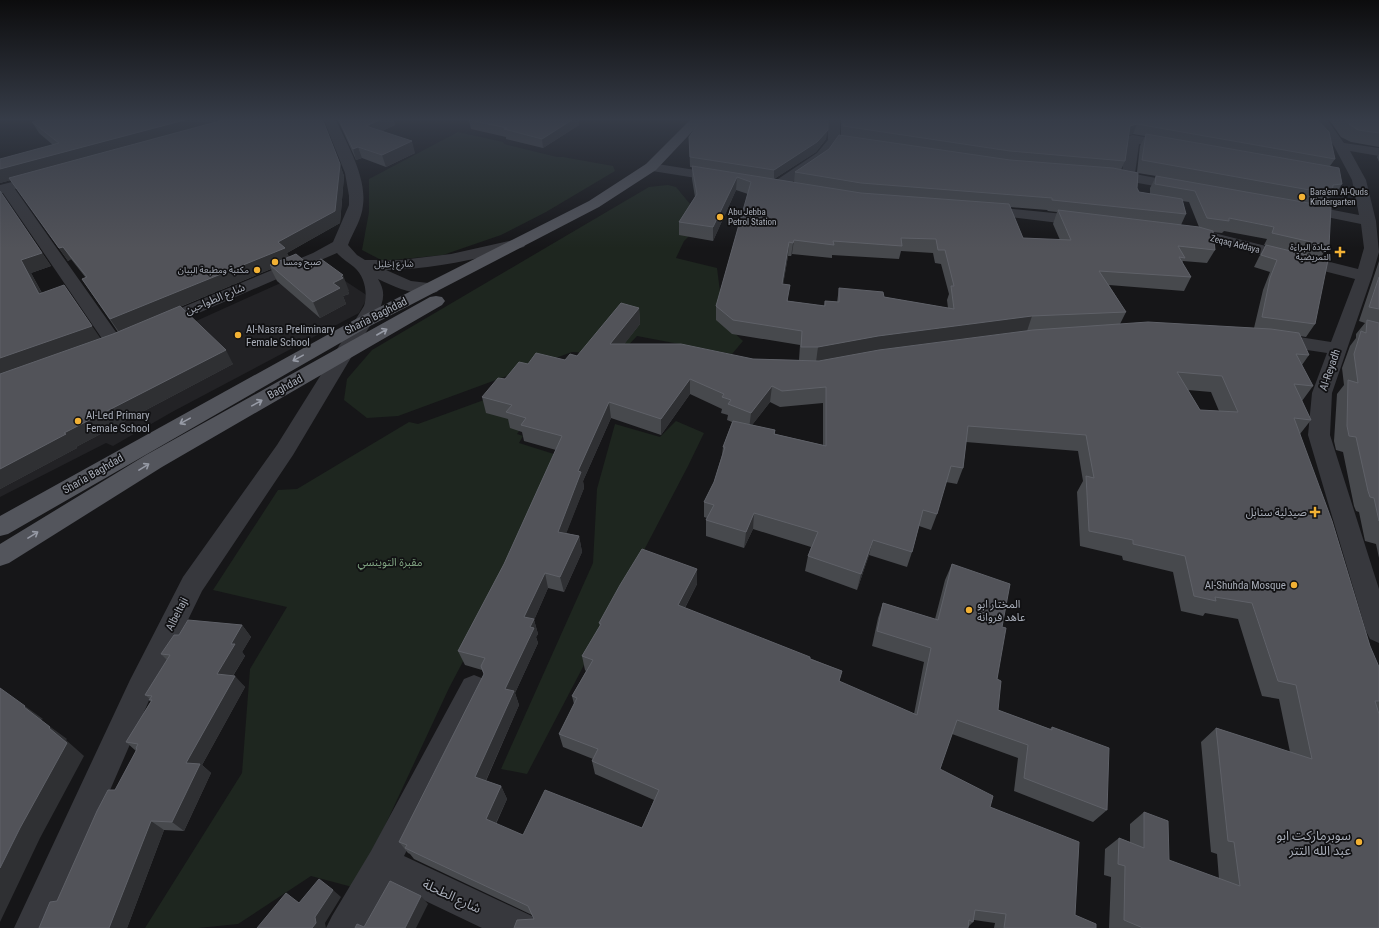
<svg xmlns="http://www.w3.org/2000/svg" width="1379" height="928" font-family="'Roboto Condensed','Noto Sans Arabic',sans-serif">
  <rect width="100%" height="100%" fill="#161618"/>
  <polygon fill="#222225" points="305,272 333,273 368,296 359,313 172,412 113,446 106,443 0,497 0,397 185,326"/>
  <g fill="#1e261f">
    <polygon points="458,132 503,142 504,144 557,157 563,157 613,166 615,171 546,212 501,235 443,255 383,261 362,250 369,212 369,179"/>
    <polygon points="668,185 676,187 704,221 684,241 676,258 717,268 724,323 743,341 732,354 637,336 619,355 572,352 398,416 367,418 344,400 347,379 372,350 649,187"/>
    <polygon points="525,385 529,418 517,434 523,436 519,443 557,455 499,593 449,688 356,888 311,876 238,924 198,928 145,928 242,773 250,669 287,607 213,590 278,490 297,489 409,422 418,424"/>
    <polygon points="676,421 704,433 688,466 527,774 501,769 593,563 597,489 615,424 660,437"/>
  </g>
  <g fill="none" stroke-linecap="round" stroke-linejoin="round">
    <g fill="#37383d" fill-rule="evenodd">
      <path d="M 323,118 L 335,118 C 346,142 367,177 363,205 C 362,219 353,232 348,245 L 357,255 L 365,260 L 401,260 L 451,254 L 518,239 L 524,241 L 526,244 L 524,247 C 478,259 433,269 386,270 L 411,281 L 437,284 L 440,288 L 437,292 C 416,297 397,288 378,279 C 386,292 384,301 377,314 L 293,455 L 202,591 L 151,696 L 50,928 L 14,928 L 130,680 L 183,577 L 277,445 L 364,306 C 368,294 365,276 354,267 C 348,262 342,259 337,253 L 164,328 L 158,329 L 152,328 L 149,324 L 152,320 L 313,253 L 333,242 L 349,205 L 349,196 L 345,173 Z"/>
      <polygon points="828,118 840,118 840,140 827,159 782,189 777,190 772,189 770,186 772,183 817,153 828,140"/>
      <polygon points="1314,118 1326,118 1344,143 1379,148 1379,156 1350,151 1366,180 1376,221 1379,252 1372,276 1332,393 1330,435 1379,589 1379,643 1370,639 1366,631 1308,435 1312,393 1327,353 1274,345 1267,343 1265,339 1267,335 1274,333 1331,342 1355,279 1210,242 1179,236 1176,233 1179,230 1184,228 1210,232 1358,269 1364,248 1361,224 1302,212 1297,211 1295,208 1297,205 1302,204 1359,215 1352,180 1334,146"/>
      <polygon points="1133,135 1173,142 1178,143 1180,146 1178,149 1173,150 1139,144 1135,174 1188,184 1190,187 1188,190 1183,191 1104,177 1102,174 1104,171 1109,170 1122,172 1127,139 1128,136"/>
      <polygon points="651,163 721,174 726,175 728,178 726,181 721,182 646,170 644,167 646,164"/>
      <polygon points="44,174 49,175 51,178 49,181 15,189 123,342 121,346 114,348 107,346 3,193 0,193 0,185"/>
      <polygon points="983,206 1084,216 1089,218 1092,221 1089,224 1084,226 978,213 976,210 978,207"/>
      <polygon points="474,675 484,679 488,688 404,856 532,916 538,928 482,928 390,884 364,928 326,928 332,916 371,851 464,679"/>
    </g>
    <g fill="#53555c" fill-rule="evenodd">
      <polygon points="692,118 705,118 656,170 599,207 368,327 8,534 0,536 0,516 356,319 589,201 646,164"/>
      <polygon points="436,296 442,297 445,301 442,305 162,467 9,563 0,566 0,544 146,455 430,297"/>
    </g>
  </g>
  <g fill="#47494d" fill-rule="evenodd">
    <polygon points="34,118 322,118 344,176 340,223 287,253 289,257 308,264 349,291 348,291 349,294 343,296 346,304 320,318 277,281 271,269 180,307 233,364 76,447 77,448 0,489 0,191 51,266 31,273 42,293 100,339 118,332 82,279 86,278 71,259 68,261 11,180 0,183 0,159 53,145 39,133 32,122 36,121"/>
    <polygon points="337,118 393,118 395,125 382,131 415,153 386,167 362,158 356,160"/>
    <polygon points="472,118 585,118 578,122 579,125 543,148 506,139 506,137 471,129 469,120"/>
    <path d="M 841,118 L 1316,118 L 1335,159 L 1330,166 L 1342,184 L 1334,197 L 1330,197 L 1325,206 L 1329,246 L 1320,258 L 1315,324 L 1306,337 L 1300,336 L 1309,355 L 1302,365 L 1313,386 L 1302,401 L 1311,420 L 1300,434 L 1370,646 L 1379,667 L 1379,928 L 1109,928 L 1111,877 L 1104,875 L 1105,849 L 1119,838 L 1130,842 L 1130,824 L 1144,812 L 1169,860 L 1219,879 L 1217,854 L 1211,852 L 1201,742 L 1216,728 L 1290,752 L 1279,699 L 1262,696 L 1238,619 L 1205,613 L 1203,616 L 1181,611 L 1173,572 L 1123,560 L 1122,556 L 1080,546 L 1077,492 L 1083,481 L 1078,451 L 966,442 L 963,468 L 957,484 L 946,482 L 937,514 L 931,530 L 919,526 L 912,552 L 907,567 L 869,555 L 857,590 L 805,571 L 808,556 L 811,547 L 753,529 L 744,548 L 706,536 L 706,520 L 707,518 L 704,517 L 704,502 L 714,482 L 722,455 L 723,447 L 732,422 L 727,420 L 728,415 L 721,413 L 722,409 L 690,394 L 661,435 L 611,418 L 583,481 L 584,488 L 566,533 L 579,536 L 582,552 L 564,592 L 548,588 L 534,620 L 538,634 L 536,637 L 538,643 L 515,693 L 519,705 L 486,781 L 501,786 L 507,799 L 496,824 L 523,835 L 642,828 L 654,800 L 595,774 L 592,761 L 593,759 L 563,747 L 559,734 L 574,704 L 572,696 L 586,671 L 585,670 L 582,656 L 600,626 L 599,623 L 697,569 L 697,584 L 685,608 L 842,671 L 839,682 L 914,714 L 924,662 L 872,646 L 878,618 L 883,603 L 935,619 L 945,580 L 952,564 L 1002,627 L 997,679 L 998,710 L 1050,729 L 1052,727 L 1107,810 L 1093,822 L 1014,791 L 1018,758 L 952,734 L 940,769 L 990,807 L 1075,915 L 1096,928 L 994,928 L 995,923 L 974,920 L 973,922 L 968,927 L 534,919 L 532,915 L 414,859 L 410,854 L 408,853 L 399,842 L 484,674 L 482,670 L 465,665 L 458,651 L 504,564 L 556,450 L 524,441 L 522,432 L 510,428 L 508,419 L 486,413 L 482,397 L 505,379 L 528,364 L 565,360 L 577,356 L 639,308 L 640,324 L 624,344 L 753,359 L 799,360 L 800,345 L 732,334 L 716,320 L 716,306 L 748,194 L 736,190 L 713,241 L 679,235 L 679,222 L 695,197 L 692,179 L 692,167 L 690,167 L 689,137 L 826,139 L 816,152 L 774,179 L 794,182 L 795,172 L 829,149 L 841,135 ZM 1133,134 L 1145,136 L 1140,146 L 1137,172 L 1121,170 L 1125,161 L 1129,135 ZM 1138,173 L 1156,176 L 1150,188 L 1150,194 L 1139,192 L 1137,188 ZM 1182,201 L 1189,202 L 1199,227 L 1181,225 L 1186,214 ZM 1010,207 L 1047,210 L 1048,211 L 1057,212 L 1053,224 L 1060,240 L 1023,238 ZM 1224,231 L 1267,239 L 1264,245 L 1266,245 L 1259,257 L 1254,267 L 1270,272 L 1263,290 L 1254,328 L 1120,324 L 1126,312 L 1109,285 L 1184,291 L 1191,277 L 1182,263 L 1183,261 L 1207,263 L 1215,250 L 1213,232 L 1222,233 ZM 901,251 L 933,253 L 935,263 L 941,264 L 949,294 L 947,300 L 948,308 L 884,297 L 839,288 L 837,302 L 825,301 L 824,306 L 788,301 L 783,284 L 788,256 L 791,256 L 792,254 L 832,258 L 832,255 L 899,259 ZM 1188,390 L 1211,392 L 1219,411 L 1200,410 ZM 770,402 L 780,407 L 823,403 L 823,445 L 775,434 L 775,430 L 752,425 Z"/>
    <polygon points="1328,118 1379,118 1379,147 1351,142 1341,137"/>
    <polygon points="1379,154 1379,162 1377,157"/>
    <polygon points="1379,261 1379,558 1376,544 1365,541 1359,512 1356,511 1354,506 1343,452 1336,450 1334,441 1337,394 1344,385 1342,368 1350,346 1356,338 1356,334 1365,323 1359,321"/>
    <polygon points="242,625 251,637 242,652 245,656 233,676 245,687 202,765 211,773 184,831 164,830 127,928 39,928 57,901 115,790 136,751 126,742 151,701 149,700 150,699 145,695 167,660 161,654 179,635"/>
  </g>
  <g fill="#2f3033">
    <polygon points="192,118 237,118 0,183 0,169"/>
    <polygon points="384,118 393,118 395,125 369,137 366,126"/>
    <polygon points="574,118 585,118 578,122 579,125 543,148 542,139"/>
    <polygon points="1137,124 1133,134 1127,136 1130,126"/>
    <polygon points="828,130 826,139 816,152 774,179 774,170"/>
    <polygon points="412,141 415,153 386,167 382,155"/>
    <polygon points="358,147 362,158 356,160 353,149"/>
    <polygon points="340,164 344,176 340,223 287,253 291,261 270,265 271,269 119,332 110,319 278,242"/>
    <polygon points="737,177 736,190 713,241 713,227"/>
    <polygon points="0,191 51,266 31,273 49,307 39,294 21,260"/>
    <polygon points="794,240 792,254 791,256 793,243"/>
    <polygon points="789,242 788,256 781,298 782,284"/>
    <polygon points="63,247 71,259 68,261 59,248"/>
    <polygon points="343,275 349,291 348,291 349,294 343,296 346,304 320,318 313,302 333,283 341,276"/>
    <polygon points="64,285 101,339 0,375 0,358"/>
    <polygon points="639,308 640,324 612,360 610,344"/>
    <polygon points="1032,316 1027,331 816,362 818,347 878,336"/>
    <polygon points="226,350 233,364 76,447 77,448 0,489 0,469 64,433"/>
    <polygon points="690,379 690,394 661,435 661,419"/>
    <polygon points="772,386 770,402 749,429 751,413"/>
    <polygon points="609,402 611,418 583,481 584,488 561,547 558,532 578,471"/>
    <polygon points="754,513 753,529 744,548 746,532"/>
    <polygon points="579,536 582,552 564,592 560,577"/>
    <polygon points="873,540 869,555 857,590 861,574"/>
    <polygon points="697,569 697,584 678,621 678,605"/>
    <polygon points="545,573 548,588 534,620 538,634 536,637 538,643 515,693 519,705 482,789 475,777 505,689 524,617"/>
    <polygon points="242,625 251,637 242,652 245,656 227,685 217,674 231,644"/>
    <polygon points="235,676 245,687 202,765 211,773 184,831 172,822 186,763"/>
    <polygon points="25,706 43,719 41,720 67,739 66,740 84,756 40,838 0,922 0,868 24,707"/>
    <polygon points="501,786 507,799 492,831 486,819"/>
    <polygon points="151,821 164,830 127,928 109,928"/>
    <polygon points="333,890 341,897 325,923 326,928 312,928 315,917"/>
    <polygon points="421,896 428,904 416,928 405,928"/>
  </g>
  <g fill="#525359" stroke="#5f6168" fill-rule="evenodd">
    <polygon points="37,118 192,118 0,169 0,159 59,143 32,122 39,120"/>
    <polygon points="231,118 322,118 340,164 335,211 278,242 285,248 110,319 82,279 87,277 63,247 59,248 9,178"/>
    <polygon points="338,118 384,118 366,126 412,141 382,155 358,147 353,149"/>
    <polygon points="472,118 575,118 542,139 504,129 507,128 469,120"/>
    <polygon points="703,118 828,118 828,130 817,142 774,170 690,157 689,137"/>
    <polygon points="843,118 1316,118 1329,132 1335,159 1137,124 1130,126 1125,161 1010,151 843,126"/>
    <polygon points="1344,118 1379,118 1379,133 1358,130 1349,124"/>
    <polygon points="1146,134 1339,168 1342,184 1333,185 1332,194 1142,160"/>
    <polygon points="839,135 1010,160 1113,168 1138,173 1137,188 1139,192 1182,199 1186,214 1052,200 1052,198 861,183 795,172 829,149"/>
    <path d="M 692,166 L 861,193 L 1009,204 L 1023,238 L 1071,240 L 1058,210 L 1199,227 L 1213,231 L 1215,250 L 1178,246 L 1185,258 L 1179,257 L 1191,277 L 1099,271 L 1126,312 L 1032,316 L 878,336 L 818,347 L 801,347 L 802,331 L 733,320 L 716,306 L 751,182 L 737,177 L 713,227 L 679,222 L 697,194 ZM 901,238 L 936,239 L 938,250 L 945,250 L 954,286 L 951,286 L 954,309 L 884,297 L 883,292 L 839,288 L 839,302 L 825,301 L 825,306 L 787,301 L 790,285 L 782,284 L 789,242 L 793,243 L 794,240 L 834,245 L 833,241 L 902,246 Z"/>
    <polygon points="1156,176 1331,207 1329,246 1272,233 1274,227 1229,218 1229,221 1207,218 1195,191 1155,184"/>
    <polygon points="0,191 42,253 21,260 39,294 64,285 92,326 0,358"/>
    <polygon points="1266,245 1328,260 1315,324 1262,317 1270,278 1277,260 1261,255"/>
    <polygon points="296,254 308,264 321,259 343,275 341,276 343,278 333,283 340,288 313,302 270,265"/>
    <polygon points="1379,277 1379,309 1369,307"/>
    <path d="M 621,303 L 639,308 L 610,344 L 681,344 L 753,359 L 819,361 L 879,350 L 1033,330 L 1148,322 L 1271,329 L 1299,333 L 1309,355 L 1296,354 L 1313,386 L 1294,384 L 1311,420 L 1294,418 L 1332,521 L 1370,646 L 1379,667 L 1379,701 L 1375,701 L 1379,714 L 1379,928 L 1143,928 L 1124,920 L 1125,866 L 1118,864 L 1119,838 L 1144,848 L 1144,812 L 1168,821 L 1169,860 L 1240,886 L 1234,842 L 1228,841 L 1216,728 L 1312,759 L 1296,685 L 1278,681 L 1252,603 L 1215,597 L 1216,601 L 1194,596 L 1185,556 L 1133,544 L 1133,540 L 1089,531 L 1086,476 L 1094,478 L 1086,435 L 968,426 L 963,468 L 951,466 L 937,514 L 923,510 L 912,552 L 873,540 L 861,574 L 808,556 L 818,532 L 754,513 L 746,532 L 706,520 L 714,505 L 704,502 L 714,482 L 725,447 L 723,447 L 733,421 L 775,430 L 774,434 L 826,446 L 826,387 L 782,391 L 772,386 L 751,413 L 728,404 L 731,400 L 722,397 L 724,394 L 690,379 L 661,419 L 609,402 L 578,471 L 581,472 L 558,532 L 579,536 L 560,577 L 545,573 L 524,617 L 534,619 L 530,627 L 534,628 L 505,689 L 514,691 L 475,777 L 501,786 L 486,819 L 523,835 L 545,790 L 642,828 L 659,790 L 592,761 L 598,749 L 559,734 L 577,698 L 572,696 L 593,660 L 582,656 L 601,624 L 599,623 L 620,585 L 642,549 L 697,569 L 678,605 L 810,657 L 810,659 L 842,671 L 839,681 L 917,715 L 931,648 L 877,631 L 883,603 L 938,620 L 952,564 L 1010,584 L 1002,627 L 1006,628 L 997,679 L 1001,681 L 998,710 L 1052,730 L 1052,727 L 1109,748 L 1107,810 L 1024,778 L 1028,745 L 957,720 L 940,769 L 993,796 L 990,807 L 1079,842 L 1075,915 L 1096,924 L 1096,928 L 1004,928 L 1006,914 L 975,910 L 973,922 L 969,920 L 968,928 L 514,928 L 517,920 L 534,919 L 528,906 L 405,848 L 407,845 L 399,842 L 484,674 L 481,666 L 485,658 L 458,651 L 504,564 L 562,436 L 521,425 L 526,418 L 506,412 L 512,405 L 482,397 L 498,378 L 505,379 L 519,362 L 528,364 L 536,353 L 565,360 L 570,354 L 577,356 ZM 1177,372 L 1222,376 L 1238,412 L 1200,410 Z"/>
    <polygon points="180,306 226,350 64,433 66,434 0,469 0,374 113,334"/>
    <polygon points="1367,320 1379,323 1379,521 1374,498 1370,497 1368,491 1356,437 1349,436 1347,426 1348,380 1358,383 1354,354 1361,331 1366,333"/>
    <polygon points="188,620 242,625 231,644 235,644 217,674 235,676 186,763 200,764 172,822 151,821 109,928 39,928 50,902 57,901 97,811 108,790 115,790 137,749 136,748 138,744 126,742 152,700 149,700 152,696 145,695 170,655 161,654 174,635 179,635"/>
    <polygon points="0,688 25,706 24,707 50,727 49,728 67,743 20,828 0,868"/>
    <polygon points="319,879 333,890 315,917 316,923 312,928 257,928 286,893 299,903"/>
    <polygon points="390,881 421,896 405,928 355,928 357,924 364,927"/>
  </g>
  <defs><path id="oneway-shaft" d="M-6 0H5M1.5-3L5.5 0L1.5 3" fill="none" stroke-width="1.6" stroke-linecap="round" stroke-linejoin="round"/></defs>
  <g stroke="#979ba6">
    <use href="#oneway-shaft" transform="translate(382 332) rotate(-30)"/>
    <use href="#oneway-shaft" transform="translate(298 358) rotate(151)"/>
    <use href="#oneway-shaft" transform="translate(257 403) rotate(-29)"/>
    <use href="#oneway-shaft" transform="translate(185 421) rotate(151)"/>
    <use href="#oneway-shaft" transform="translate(144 467) rotate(-32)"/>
    <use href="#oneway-shaft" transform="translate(33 535) rotate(-32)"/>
  </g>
  <linearGradient id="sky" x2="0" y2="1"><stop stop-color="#0c0c0d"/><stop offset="0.48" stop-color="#363c48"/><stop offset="1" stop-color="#363c48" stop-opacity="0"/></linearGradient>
  <rect width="1379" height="248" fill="url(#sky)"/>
  <g fill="#f2b134" stroke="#111113" stroke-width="1.5">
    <circle cx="1302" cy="197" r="4"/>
    <circle cx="720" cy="217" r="4"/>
    <path d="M1338 246h4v4h4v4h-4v4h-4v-4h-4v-4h4z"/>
    <circle cx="275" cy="262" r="4"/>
    <circle cx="257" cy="270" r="4"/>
    <circle cx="238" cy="335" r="4"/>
    <circle cx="78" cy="421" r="4"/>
    <path d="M1313 506h4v4h4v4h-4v4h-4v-4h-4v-4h4z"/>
    <circle cx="1294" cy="585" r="4"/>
    <circle cx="969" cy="610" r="4"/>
    <circle cx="1359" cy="842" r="4"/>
  </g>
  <g text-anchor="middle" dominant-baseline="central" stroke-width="3.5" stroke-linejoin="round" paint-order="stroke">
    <g font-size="9" fill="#a8adb8" stroke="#111113" text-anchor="start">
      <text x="1310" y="192">Bara'em Al-Quds<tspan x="1310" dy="10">Kindergarten</tspan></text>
      <text x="728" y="212">Abu Jebba<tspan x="728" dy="10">Petrol Station</tspan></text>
      <text x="1331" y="247" text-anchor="end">عيادة البراءة<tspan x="1331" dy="10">التمريضية</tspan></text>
      <text x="283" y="262">صبح ومسا</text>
      <text x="249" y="270" text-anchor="end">مكتبة ومطبعة البيان</text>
    </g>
    <g font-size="9" fill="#a8adb8" stroke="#111113">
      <text transform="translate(1235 244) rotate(14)">Zeqaq Addaya</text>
      <text transform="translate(394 264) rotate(-1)">شارع إخليل</text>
    </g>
    <g font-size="11" fill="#a8adb8" stroke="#111113">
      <text transform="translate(215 299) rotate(-23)">شارع الطواحين</text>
      <text transform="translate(376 316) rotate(-27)">Sharia Baghdad</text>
      <text transform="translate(1330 370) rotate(-71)">Al-Reyadh</text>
      <text transform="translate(285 387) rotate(-29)">Baghdad</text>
      <text transform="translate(93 474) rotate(-30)">Sharia Baghdad</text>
      <text transform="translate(177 614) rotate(-63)">Albeltaji</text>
    </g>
    <g font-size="11" fill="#a8adb8" stroke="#111113" text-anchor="start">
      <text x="246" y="329">Al-Nasra Preliminary<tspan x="246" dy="13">Female School</tspan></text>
      <text x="86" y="415">Al-Led Primary<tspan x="86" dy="13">Female School</tspan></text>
      <text x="1307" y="512" text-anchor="end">صيدلية سنابل</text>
      <text x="1286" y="585" text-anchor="end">Al-Shuhda Mosque</text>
      <text x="977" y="604">المختار ابو<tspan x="977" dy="13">عاهد فروانة</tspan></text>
    </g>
    <g font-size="11" fill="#7fa381" stroke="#111113">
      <text x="390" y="562">مقبرة التوينسي</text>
    </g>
    <g font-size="13" fill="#a8adb8" stroke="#111113" text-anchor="end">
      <text x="1351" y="835">سوبرماركت ابو<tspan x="1351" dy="15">عبد الله التتر</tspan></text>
    </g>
    <g font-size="13" fill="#a8adb8" stroke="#111113">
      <text transform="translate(452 896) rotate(25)">شارع الطحلة</text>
    </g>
  </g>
</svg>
